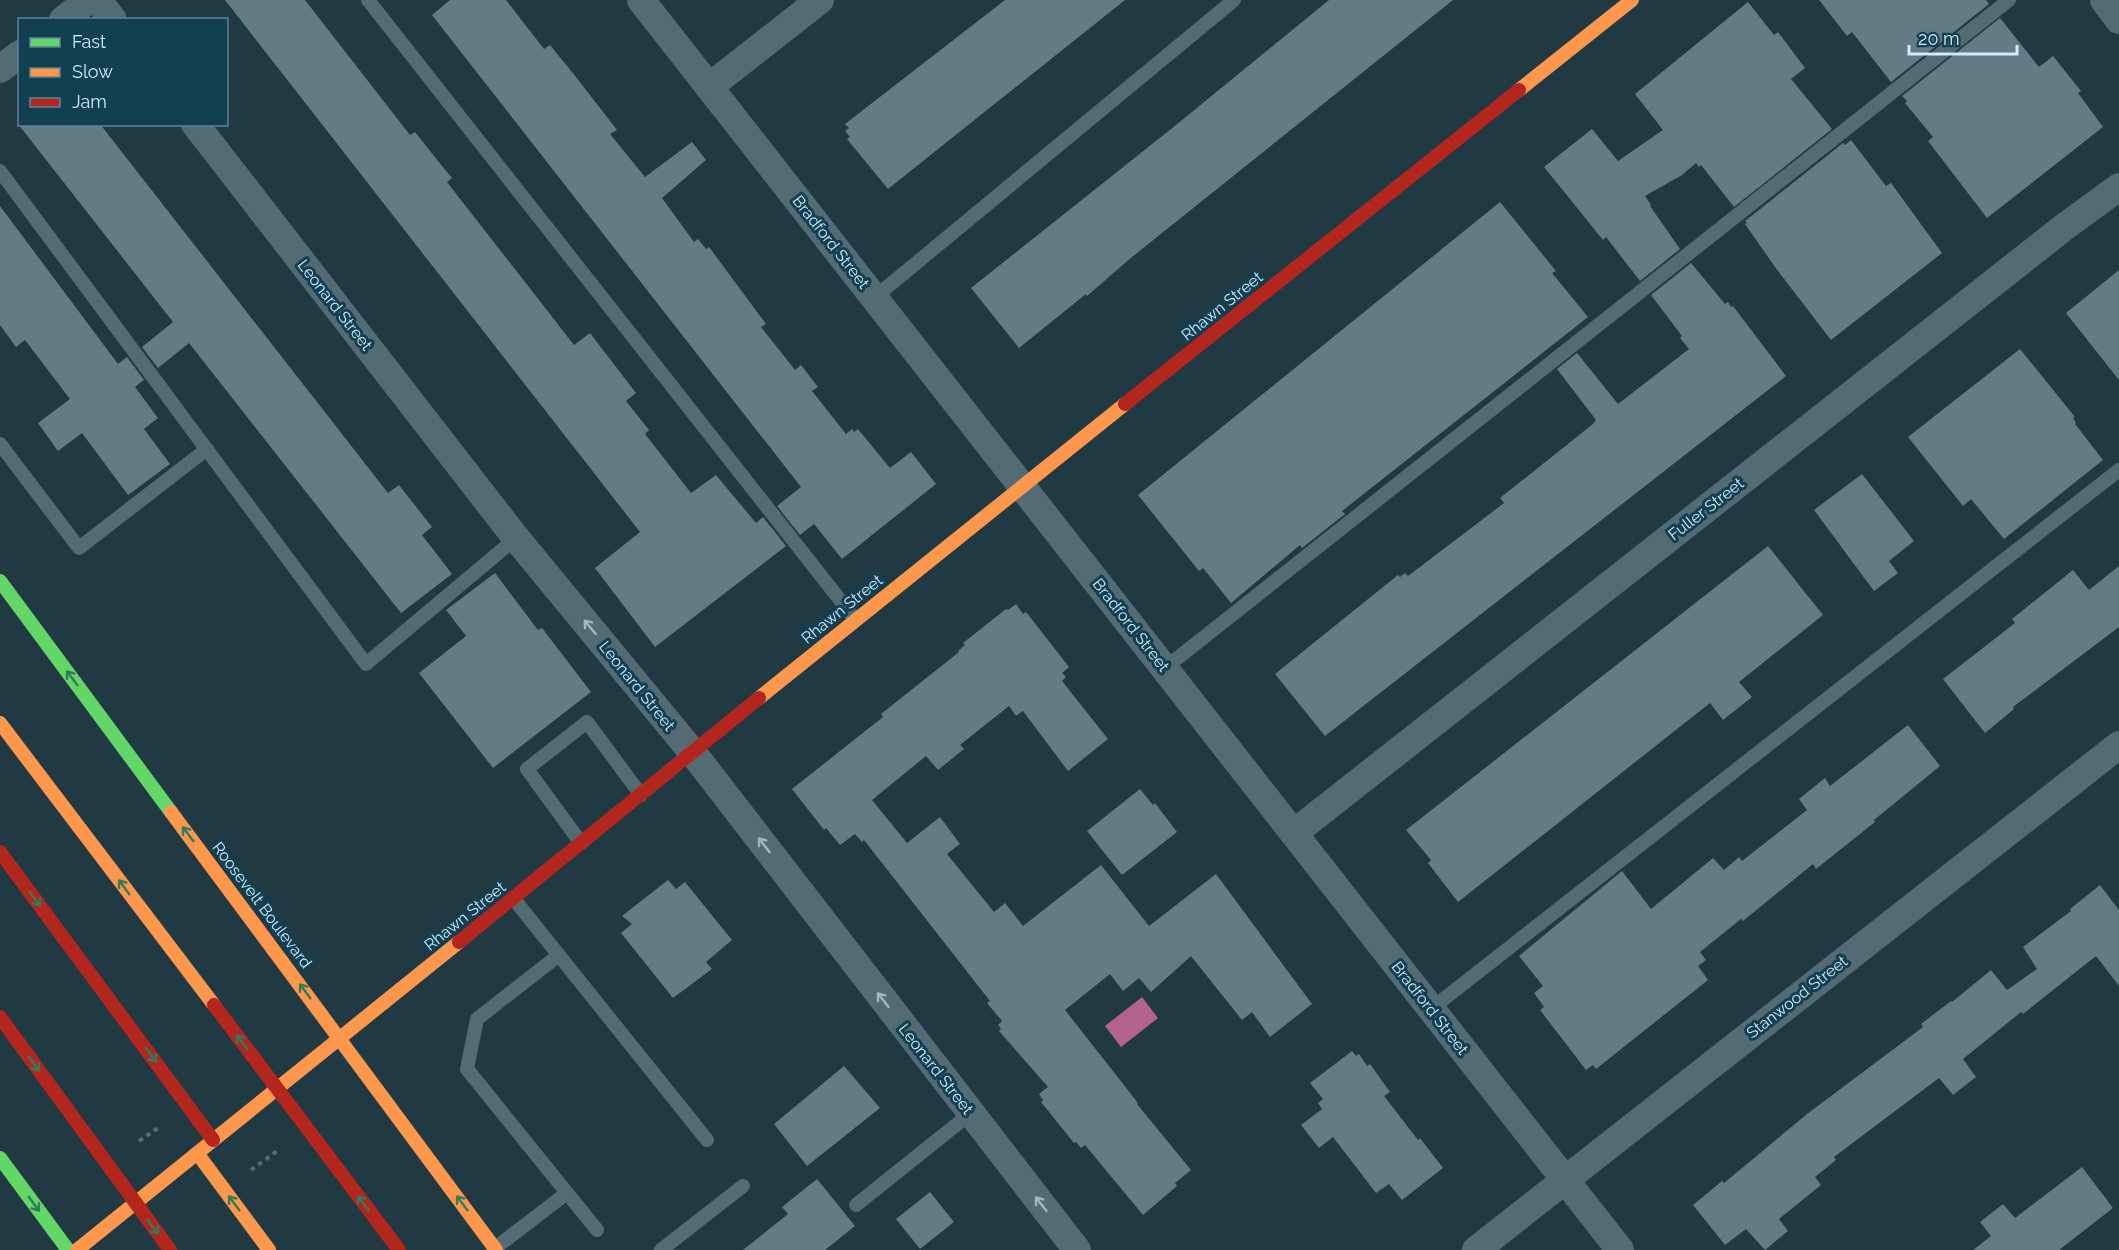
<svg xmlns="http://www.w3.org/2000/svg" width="2119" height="1250" font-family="Raleway,sans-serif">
  <rect width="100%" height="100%" fill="#213943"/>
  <polygon fill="#b4628e" points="1142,997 1158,1018 1121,1047 1105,1026"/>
  <g fill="#647a84">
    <polygon points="225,0 305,0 410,135 415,132 442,166 452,178 447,182 574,345 590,333 636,393 626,401 649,430 645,434 691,493 716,475 756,523 763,517 786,546 655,647 595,568 640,532"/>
    <polygon points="450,0 506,0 544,49 550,45 576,77 617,130 610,134 645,177 692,142 706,160 662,198 694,242 698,239 706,249 709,247 766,324 761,327 795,370 801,365 818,387 812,391 846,434 852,429 854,432 858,429 890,468 911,452 936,484 842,559 814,524 800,535 777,506 801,487 432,15"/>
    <polygon points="1005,0 1125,0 888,189 847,139 850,137 845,131 849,128 845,124"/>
    <polygon points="1329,0 1453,0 1132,257 1087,296 1086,294 1019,348 971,288 1176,125"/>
    <polygon points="1819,0 1986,0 1989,4 1891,82 1852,32 1847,36"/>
    <polygon points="1748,2 1774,35 1778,32 1805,68 1791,79 1832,129 1734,207 1701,165 1699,167 1696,163 1682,175 1645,196 1651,205 1650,206 1680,249 1640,281 1606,237 1603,240 1544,167 1592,129 1618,161 1663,130 1635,94"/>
    <polygon points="2000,18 2039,67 2053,56 2081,91 2078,93 2103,127 1987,218 1928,141 1933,137 1905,103 1907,101 1902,96"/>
    <polygon points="18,124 100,124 388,493 399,485 432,527 422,535 452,574 401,613 189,343 158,368 142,347 173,322"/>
    <polygon points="1851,140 1886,186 1891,183 1942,253 1831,340 1775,267 1745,224 1747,223 1745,221 1843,143 1845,145"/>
    <polygon points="1500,202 1556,271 1552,273 1588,317 1342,511 1345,514 1302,548 1300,545 1231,603 1203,568 1199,571 1138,495"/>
    <polygon points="0,206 118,364 127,357 144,380 135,387 158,418 144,429 170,464 128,495 82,433 58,451 38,423 70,399 25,340 16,347 0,325"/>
    <polygon points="1691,263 1725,304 1728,302 1731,307 1733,306 1786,376 1325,736 1275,674 1398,575 1400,577 1405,573 1408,576 1504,503 1500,498 1593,424 1596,420 1557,369 1577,353 1618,404 1689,349 1680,338 1682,336 1651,295"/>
    <polygon points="2119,270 2119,380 2066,313"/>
    <polygon points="2020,349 2075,417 2073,418 2076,423 2075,424 2103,460 2004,539 1971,499 1963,506 1908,437"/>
    <polygon points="1862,474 1914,541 1889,561 1898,573 1874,591 1814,510"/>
    <polygon points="1768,546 1823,615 1739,682 1752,697 1723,720 1710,703 1458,902 1428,863 1431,860 1406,830"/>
    <polygon points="2119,566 2119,627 2013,707 2014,709 1985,733 1943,679 2015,623 2012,619 2073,570 2089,590"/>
    <polygon points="495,573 538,630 542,628 591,692 493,768 419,673 466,636 446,610"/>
    <polygon points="1016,604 1023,614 1026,612 1069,667 1062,673 1066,677 1062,681 1108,739 1068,771 1023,711 1016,716 1009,706 960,745 964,749 938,770 926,756 872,800 907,843 940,817 960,844 947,854 994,912 1005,903 1023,926 1101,865 1149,926 1216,874 1312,1004 1270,1037 1252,1012 1242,1020 1191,956 1151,992 1139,978 1123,991 1110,974 1065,1010 1138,1103 1137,1104 1191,1170 1175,1183 1177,1186 1143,1215 1085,1145 1081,1148 1076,1142 1074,1143 1041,1102 1043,1100 1039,1094 1048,1087 999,1031 1001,1029 998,1025 1002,1021 987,1003 990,1001 864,840 862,842 855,834 840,845 826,828 824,830 792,789 883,717 881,714 959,652 958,651 965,645 963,643 1006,609 1008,610"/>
    <polygon points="1908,725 1940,766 1874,820 1875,822 1816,869 1813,864 1743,921 1741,919 1700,952 1706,960 1698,966 1708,980 1596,1069 1593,1065 1586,1070 1540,1010 1544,1007 1534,993 1543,986 1519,956 1622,871 1651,909 1713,858 1724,870 1739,857 1742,861 1807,810 1799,799 1825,778 1830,786"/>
    <polygon points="1140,789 1153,805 1155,803 1177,832 1122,875 1087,831"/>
    <polygon points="668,880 676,889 685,882 732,940 706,962 712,969 673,998 621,933 632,924 622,916"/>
    <polygon points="2100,885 2119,910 2119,986 2096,956 2023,1014 2021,1012 1963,1059 1976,1077 1953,1095 1939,1078 1834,1157 1836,1160 1815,1177 1821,1185 1779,1219 1788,1231 1765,1250 1746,1229 1725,1245 1693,1205 1722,1181 1724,1183 1807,1114 1923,1027 1921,1024 1951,1001 1952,1002 1991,970 2007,990 2037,969 2023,947 2071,911 2070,909"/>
    <polygon points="1352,1051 1356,1056 1359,1054 1367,1066 1370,1064 1390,1092 1384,1096 1418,1140 1420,1138 1443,1168 1402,1200 1389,1184 1376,1193 1333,1137 1319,1148 1301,1125 1322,1109 1318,1103 1323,1099 1310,1083"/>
    <polygon points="844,1066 880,1108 807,1166 774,1124"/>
    <polygon points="2082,1167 2113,1208 2059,1250 1973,1250 1991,1236 1980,1222 2003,1204 2015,1218"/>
    <polygon points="817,1179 855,1226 825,1250 743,1250 788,1214 782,1207"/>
    <polygon points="930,1192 954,1222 920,1249 896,1219"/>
  </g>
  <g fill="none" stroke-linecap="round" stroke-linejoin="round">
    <g stroke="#586b74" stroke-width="4" stroke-dasharray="4.5 4.5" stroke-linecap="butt">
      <polyline points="139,1141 161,1126"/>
      <polyline points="251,1170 277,1151"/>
    </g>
    <g stroke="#556b74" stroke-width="14">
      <polyline points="368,0 855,619"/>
      <polyline points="0,171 366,664 516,538"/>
      <polyline points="874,298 1234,0"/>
      <polyline points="0,444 79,548 207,449"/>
      <polyline points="1165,668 2009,0"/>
      <polyline points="581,843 527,769 587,722 641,795"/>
      <polyline points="513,898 707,1140"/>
      <polyline points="559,955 477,1019 467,1069 597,1230"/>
      <polyline points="1431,1009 2119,470"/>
      <polyline points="856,1205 971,1113"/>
      <polyline points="495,1248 567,1193"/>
      <polyline points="661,1250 743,1186"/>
    </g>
    <g stroke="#556b74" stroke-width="28">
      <polyline points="98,0 113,20"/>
      <polyline points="641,0 1620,1250"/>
      <polyline points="2104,0 2119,20"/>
      <polyline points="63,20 88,0"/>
      <polyline points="0,69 20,54"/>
      <polyline points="709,87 820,0"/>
      <polyline points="195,124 516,538 693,753 1077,1250"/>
      <polyline points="1294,833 2063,228 2119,187"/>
      <polyline points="1476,1250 2119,745"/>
    </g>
    <g stroke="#63d668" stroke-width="14">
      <polyline points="0,581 171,812"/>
      <polyline points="0,1158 68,1250"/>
    </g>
    <g stroke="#ff974d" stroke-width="14">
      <polyline points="1519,90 1632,0"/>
      <polyline points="759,698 1125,404"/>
      <polyline points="0,723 214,1005"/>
      <polyline points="171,812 496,1250"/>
      <polyline points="197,1153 269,1250"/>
      <polyline points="77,1250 459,942"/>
    </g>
    <g stroke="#b3261e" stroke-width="14">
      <polyline points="1125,404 1519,90"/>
      <polyline points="0,852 213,1140"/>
      <polyline points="459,942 759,698"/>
      <polyline points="214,1005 399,1250"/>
      <polyline points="0,1017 170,1250"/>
    </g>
  </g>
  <defs><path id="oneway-shaft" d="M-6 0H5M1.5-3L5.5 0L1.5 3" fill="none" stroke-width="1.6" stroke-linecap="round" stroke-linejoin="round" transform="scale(1.5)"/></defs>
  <g stroke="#9fb8c5">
    <use href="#oneway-shaft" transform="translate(590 627) rotate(-129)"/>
    <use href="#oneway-shaft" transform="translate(764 845) rotate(-128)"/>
    <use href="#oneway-shaft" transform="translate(883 1000) rotate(-128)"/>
    <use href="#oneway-shaft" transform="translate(1041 1204) rotate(-128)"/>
  </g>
  <g stroke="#327b5b">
    <use href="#oneway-shaft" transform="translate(72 678) rotate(-127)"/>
    <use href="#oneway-shaft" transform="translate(188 834) rotate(-127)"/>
    <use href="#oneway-shaft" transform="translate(124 887) rotate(-127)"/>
    <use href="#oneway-shaft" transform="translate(35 899) rotate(53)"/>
    <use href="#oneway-shaft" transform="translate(305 991) rotate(-126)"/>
    <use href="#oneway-shaft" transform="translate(242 1042) rotate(-127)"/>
    <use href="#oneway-shaft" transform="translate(151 1055) rotate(53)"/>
    <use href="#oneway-shaft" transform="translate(34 1064) rotate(54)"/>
    <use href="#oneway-shaft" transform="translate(234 1203) rotate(-127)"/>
    <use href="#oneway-shaft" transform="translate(363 1203) rotate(-127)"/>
    <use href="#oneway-shaft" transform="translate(462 1203) rotate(-127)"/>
    <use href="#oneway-shaft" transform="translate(34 1204) rotate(54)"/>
    <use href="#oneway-shaft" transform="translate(153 1227) rotate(53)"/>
  </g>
  <g text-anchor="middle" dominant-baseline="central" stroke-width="6" stroke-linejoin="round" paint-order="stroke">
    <g font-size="16" fill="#d0ecfb" stroke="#123f52">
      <text transform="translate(831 242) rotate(52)">Bradford Street</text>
      <text transform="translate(335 305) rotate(52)">Leonard Street</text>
      <text transform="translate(1222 306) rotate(-39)">Rhawn Street</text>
      <text transform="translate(1706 509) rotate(-38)">Fuller Street</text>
      <text transform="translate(842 609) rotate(-39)">Rhawn Street</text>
      <text transform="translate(1131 625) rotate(52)">Bradford Street</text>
      <text transform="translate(637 686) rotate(51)">Leonard Street</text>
      <text transform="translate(262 905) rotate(53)">Roosevelt Boulevard</text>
      <text transform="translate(465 916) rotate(-39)">Rhawn Street</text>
      <text transform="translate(1797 997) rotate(-38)">Stanwood Street</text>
      <text transform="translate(1430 1008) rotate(52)">Bradford Street</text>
      <text transform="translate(936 1069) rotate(52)">Leonard Street</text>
    </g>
  </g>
  <rect x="18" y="18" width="210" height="108" fill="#123f52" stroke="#5e8496" stroke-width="1.5"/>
  <rect x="30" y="38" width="30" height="9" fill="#63d668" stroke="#5e8496" stroke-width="1.5"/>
  <text x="72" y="48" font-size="18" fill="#d0ecfb">Fast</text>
  <rect x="30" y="68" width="30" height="9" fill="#ff974d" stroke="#5e8496" stroke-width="1.5"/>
  <text x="72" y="78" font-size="18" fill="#d0ecfb">Slow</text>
  <rect x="30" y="98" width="30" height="9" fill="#b3261e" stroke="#5e8496" stroke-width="1.5"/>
  <text x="72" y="108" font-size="18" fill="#d0ecfb">Jam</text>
  <path d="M1909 45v9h108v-9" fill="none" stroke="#d0ecfb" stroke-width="3"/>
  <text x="1918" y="45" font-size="18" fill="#d0ecfb" stroke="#123f52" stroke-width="4.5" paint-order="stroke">20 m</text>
</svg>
